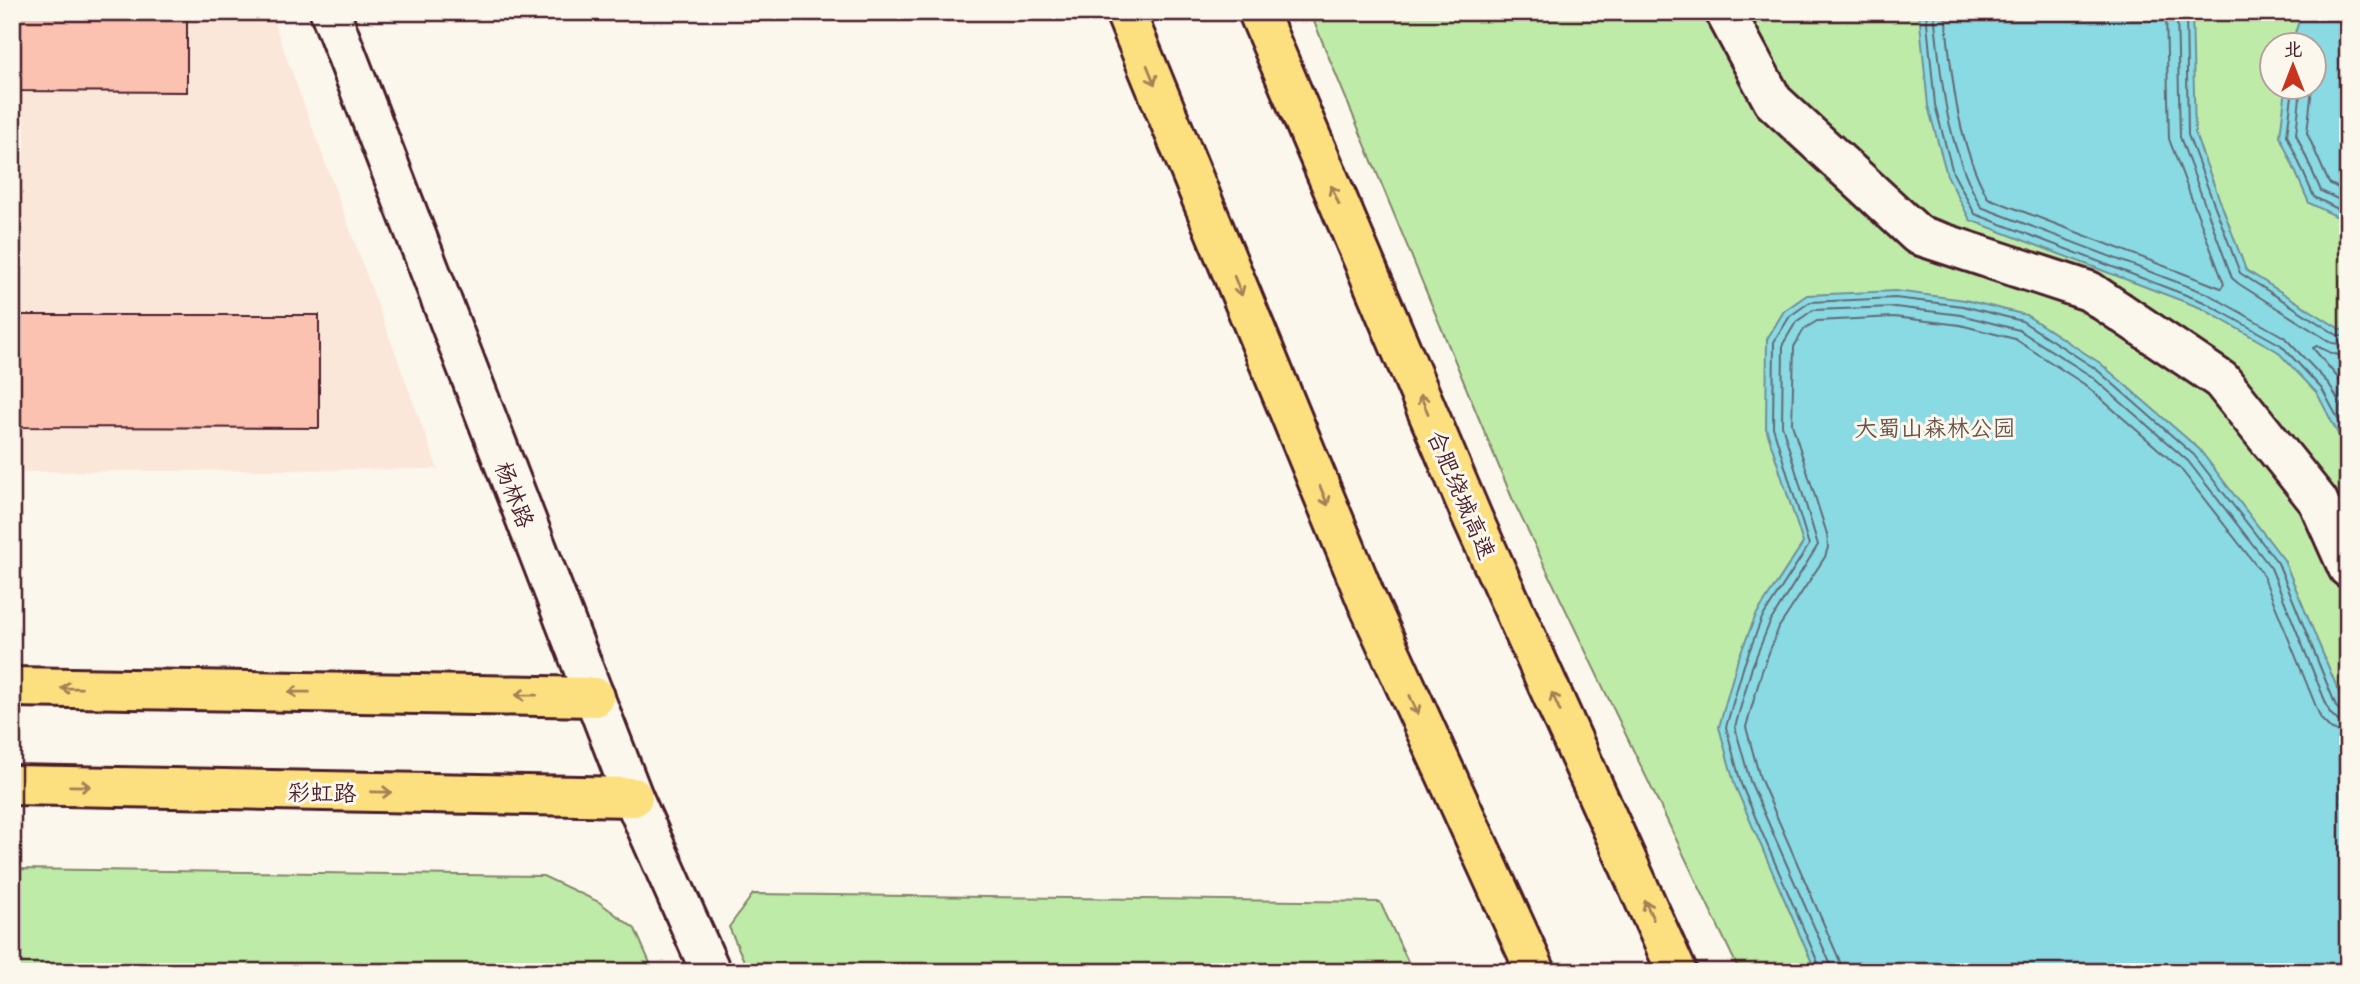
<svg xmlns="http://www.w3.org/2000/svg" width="2360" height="984" font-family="'Playpen Sans','LXGW WenKai TC',sans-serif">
  <rect width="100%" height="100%" fill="#fbf7ec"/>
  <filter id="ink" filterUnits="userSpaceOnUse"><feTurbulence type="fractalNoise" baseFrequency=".0143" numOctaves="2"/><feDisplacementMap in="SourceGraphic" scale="14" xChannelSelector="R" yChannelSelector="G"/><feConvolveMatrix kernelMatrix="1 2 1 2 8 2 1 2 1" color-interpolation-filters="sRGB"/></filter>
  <g filter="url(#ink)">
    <polygon fill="#fbe7da" points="12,12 270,12 438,469 12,472"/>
    <g fill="#beeba8" stroke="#84856a" stroke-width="2" fill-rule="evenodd">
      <path d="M 1310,12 L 2348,12 L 2348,972 L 1740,972 L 1512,498 ZM 2272,46 L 2314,46 L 2314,88 L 2272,88 Z"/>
      <polygon points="12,869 543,876 599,902 635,929 654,972 12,972"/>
      <polygon points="753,894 1380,902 1413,972 749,972 729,927"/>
    </g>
    <g fill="#89dae3" stroke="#708f99" stroke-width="2">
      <polygon points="1919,12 2192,12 2195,134 2246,270 2340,329 2348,330 2348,453 2317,393 2277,351 2201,308 1970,220 1947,175 1928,106"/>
      <polygon points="2302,12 2348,12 2348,222 2309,203 2280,136 2286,88 2314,88 2314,46 2291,45"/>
      <polygon points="1895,291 1965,300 2026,315 2100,363 2199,449 2284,560 2348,714 2348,972 1816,972 1735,786 1719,727 1737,662 1756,615 1803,543 1766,428 1767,339 1784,311 1807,295"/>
    </g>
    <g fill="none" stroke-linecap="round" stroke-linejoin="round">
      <g stroke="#636a75" stroke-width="2">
        <polyline points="1926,12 1935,105 1953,173 1975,214 2204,302 2281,345 2322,389 2348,437"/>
        <path d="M 1934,12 C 1942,84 1945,142 1981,207 L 2208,294 L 2284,337 L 2329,384 L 2348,417"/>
        <path d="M 1945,12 C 1952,77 1956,140 1988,198 L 2221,288 L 2224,284 L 2169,139 L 2166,12"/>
        <polyline points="2177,12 2180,137 2232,278 2239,284 2332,343 2348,345"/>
        <polyline points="2186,12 2188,135 2240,273 2337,335 2348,336"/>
        <polyline points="2293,88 2287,135 2314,197 2348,214"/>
        <polyline points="2301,88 2296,134 2321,191 2348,204"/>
        <polyline points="2312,88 2307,133 2329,183 2348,193"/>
        <polyline points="2348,356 2333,354 2317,346 2313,348 2338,378 2348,395"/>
        <polyline points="1822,972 1741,784 1726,727 1744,665 1762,618 1809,545 1773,427 1774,342 1790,316 1810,302 1895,298 1963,306 2022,321 2096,369 2194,455 2278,563 2336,706 2341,713 2348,714"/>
        <polyline points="1831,972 1830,963 1750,781 1735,727 1752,667 1770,622 1818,545 1782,425 1783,344 1796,322 1813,310 1895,307 1961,315 2019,330 2091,376 2188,461 2271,568 2330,713 2338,721 2348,723"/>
        <polyline points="1842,972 1839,959 1760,778 1746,727 1762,671 1779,627 1825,557 1828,547 1827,534 1792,424 1794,347 1804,329 1817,321 1894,317 1960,325 2015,339 2084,384 2180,468 2262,573 2321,719 2332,730 2348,734"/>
      </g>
    </g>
    <g fill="#fbc2b1" stroke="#4a1f2b" stroke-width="2">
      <polygon points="12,12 187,12 187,92 12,91"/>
      <polygon points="12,315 319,315 319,428 12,427"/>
    </g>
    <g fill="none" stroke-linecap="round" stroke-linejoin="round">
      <g stroke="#4a1f2b" stroke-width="44">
        <g id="minor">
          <polyline points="330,12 633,797 711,972"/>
          <polyline points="1725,12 1773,101 1918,235 2089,291 2221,380 2318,501 2348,568"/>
        </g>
      </g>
      <g stroke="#4a1f2b" stroke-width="44">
        <g id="major">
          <polyline points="12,687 595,697"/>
          <polyline points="12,785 633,797"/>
        </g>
      </g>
      <g stroke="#4a1f2b" stroke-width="44">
        <g id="highway">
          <polyline points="1125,12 1367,601 1536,972"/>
          <polyline points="1258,12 1473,519 1677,972"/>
        </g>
      </g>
      <use href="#minor" stroke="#fbf7ec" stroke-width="38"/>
      <use href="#major" stroke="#fce080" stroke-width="38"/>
      <use href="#highway" stroke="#fce080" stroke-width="38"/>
    </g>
    <defs><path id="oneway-shaft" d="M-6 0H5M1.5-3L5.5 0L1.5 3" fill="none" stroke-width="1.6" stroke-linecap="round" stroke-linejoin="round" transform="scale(1.75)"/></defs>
    <g stroke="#a38056">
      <use href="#oneway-shaft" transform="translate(1151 75) rotate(68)"/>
      <use href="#oneway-shaft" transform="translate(1335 195) rotate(-113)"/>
      <use href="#oneway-shaft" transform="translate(1238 286) rotate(68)"/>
      <use href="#oneway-shaft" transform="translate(1424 404) rotate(-113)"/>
      <use href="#oneway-shaft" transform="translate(1324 496) rotate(68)"/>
      <use href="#oneway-shaft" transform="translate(71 688) rotate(-179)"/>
      <use href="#oneway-shaft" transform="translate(299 692) rotate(-179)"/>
      <use href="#oneway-shaft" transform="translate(526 695) rotate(-179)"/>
      <use href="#oneway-shaft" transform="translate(1556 702) rotate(-114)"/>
      <use href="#oneway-shaft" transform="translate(1414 705) rotate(66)"/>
      <use href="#oneway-shaft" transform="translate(80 786) rotate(1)"/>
      <use href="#oneway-shaft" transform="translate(381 792) rotate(1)"/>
      <use href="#oneway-shaft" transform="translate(1649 910) rotate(-114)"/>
    </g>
  </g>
  <g text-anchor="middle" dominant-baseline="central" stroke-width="6" stroke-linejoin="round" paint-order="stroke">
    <g font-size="23" fill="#67524a" stroke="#fbf7ec">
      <text x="1935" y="426">大蜀山森林公园</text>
    </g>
    <g font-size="23" fill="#4a1f2b" stroke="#fbf7ec">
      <text transform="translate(516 494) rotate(69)">杨林路</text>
      <text transform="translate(1463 494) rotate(67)">合肥绕城高速</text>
      <text transform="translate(322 791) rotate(1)">彩虹路</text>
    </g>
  </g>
  <rect width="2360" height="984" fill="none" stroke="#fbf7ec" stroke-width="42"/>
  <rect x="21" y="21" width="2318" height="942" fill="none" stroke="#4a1f2b" stroke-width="2.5" filter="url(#ink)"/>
  <g transform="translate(2293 66)"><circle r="33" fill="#fbf7ec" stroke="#b4a19f" stroke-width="2"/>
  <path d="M0-5L12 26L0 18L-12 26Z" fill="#c8321e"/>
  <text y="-10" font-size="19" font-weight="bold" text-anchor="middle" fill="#4a1f2b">北</text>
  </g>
</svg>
